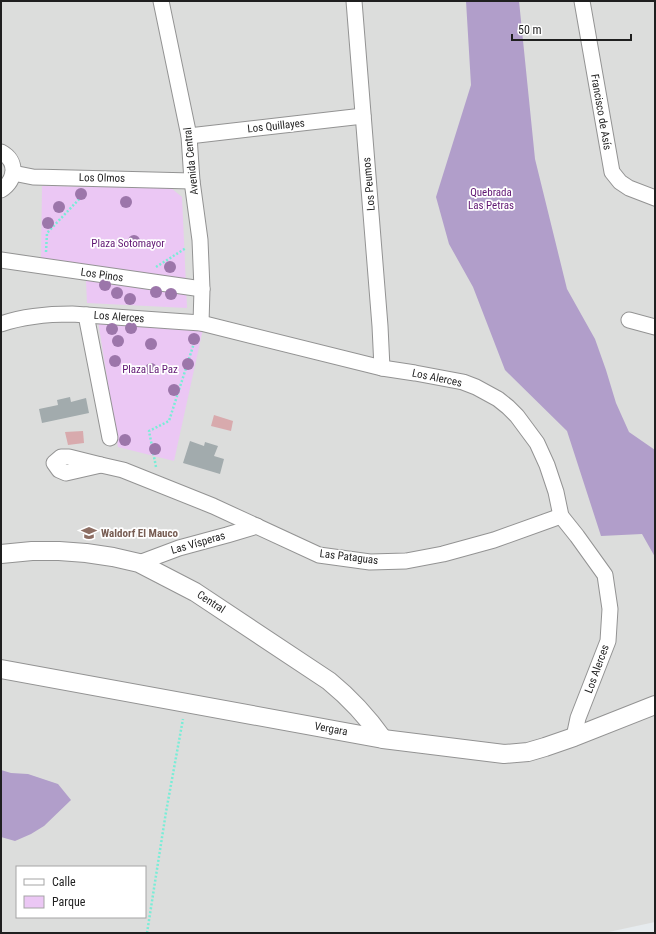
<svg xmlns="http://www.w3.org/2000/svg" width="656" height="934" font-family="'Roboto Condensed',sans-serif">
  <rect width="100%" height="100%" fill="#e6ebee"/>
  <path fill="#dcdddc" fill-rule="evenodd" d="M 1,1 L 655,1 L 655,922 L 604,933 L 1,933 ZM 17,867 L 145,867 L 145,917 L 17,917 Z"/>
  <g fill="#b19eca">
    <polygon points="466,1 519,1 535,159 567,289 595,339 606,370 616,403 629,432 655,450 655,557 642,534 601,536 567,431 505,370 473,287 449,244 436,197 471,85"/>
    <polygon points="1,770 11,773 28,774 58,784 71,800 44,826 31,834 15,841 1,837"/>
  </g>
  <g fill="#ebc7f4">
    <polygon points="42,186 171,188 182,197 187,308 87,303 86,280 41,261"/>
    <polygon points="98,321 203,329 174,461 118,447"/>
  </g>
  <g fill="#d8aaad">
    <polygon points="214,415 233,421 231,431 211,426"/>
    <polygon points="83,431 84,443 68,445 65,432"/>
  </g>
  <g fill="#a2abad">
    <polygon points="70,397 71,402 86,398 89,413 42,423 39,409 58,405 57,400"/>
    <polygon points="190,441 204,446 205,442 218,446 214,456 224,459 220,474 183,463"/>
  </g>
  <g fill="none" stroke-linecap="round" stroke-linejoin="round">
    <g stroke="#939393" stroke-width="17">
      <g id="minor">
        <polyline points="161,1 189,136 192,181 200,240 202,289 201,323"/>
        <polyline points="354,1 380,326 382,368"/>
        <polyline points="582,1 612,172 620,182 629,188 655,198"/>
        <polyline points="189,136 363,116"/>
        <path d="M 1,152 C 18,161 16,180 1,190"/>
        <polyline points="13,173 33,177 192,181"/>
        <polyline points="1,260 202,289"/>
        <polyline points="86,315 110,438"/>
        <polyline points="629,320 655,327"/>
        <path d="M 1,324 C 24,316 48,314 72,314 L 201,323 L 382,368 L 415,373 L 463,382 L 476,387 L 498,399 L 508,407 L 517,416 L 537,443 L 547,465 L 556,492 L 561,516 L 577,536 L 605,575 L 610,609 L 608,641 L 578,718 L 574,737"/>
        <polygon points="61,457 69,457 101,465 66,473 59,470 54,463"/>
        <polyline points="101,465 123,470 213,506 319,555 370,562 406,561 443,554 494,540 561,516"/>
        <polyline points="139,563 179,548 227,535 257,526"/>
      </g>
    </g>
    <g stroke="#939393" stroke-width="20">
      <g id="tertiary">
        <path d="M 1,554 L 32,551 L 59,551 L 86,553 L 113,557 L 139,563 L 195,592 L 329,681 C 351,699 366,715 383,739"/>
        <polyline points="1,669 383,739 504,754 528,752 545,747 574,737 655,705"/>
      </g>
    </g>
    <g stroke="#79edd7" stroke-width="2.5" stroke-dasharray="2 2" stroke-linecap="butt">
      <polyline points="46,252 47,233 84,194"/>
      <polyline points="156,267 186,248"/>
      <polyline points="156,467 149,431 169,421 196,337"/>
      <polyline points="147,933 166,812 183,719"/>
    </g>
    <use href="#minor" stroke="#fff" stroke-width="15"/>
    <use href="#tertiary" stroke="#fff" stroke-width="18"/>
  </g>
  <g fill="#9c76aa">
    <circle cx="81" cy="194" r="6"/>
    <circle cx="126" cy="202" r="6"/>
    <circle cx="59" cy="207" r="6"/>
    <circle cx="48" cy="223" r="6"/>
    <circle cx="134" cy="241" r="6"/>
    <circle cx="170" cy="267" r="6"/>
    <circle cx="105" cy="285" r="6"/>
    <circle cx="156" cy="292" r="6"/>
    <circle cx="117" cy="293" r="6"/>
    <circle cx="171" cy="294" r="6"/>
    <circle cx="130" cy="299" r="6"/>
    <circle cx="131" cy="328" r="6"/>
    <circle cx="112" cy="329" r="6"/>
    <circle cx="194" cy="339" r="6"/>
    <circle cx="118" cy="341" r="6"/>
    <circle cx="151" cy="344" r="6"/>
    <circle cx="115" cy="361" r="6"/>
    <circle cx="188" cy="364" r="6"/>
    <circle cx="151" cy="369" r="6"/>
    <circle cx="174" cy="390" r="6"/>
    <circle cx="125" cy="440" r="6"/>
    <circle cx="155" cy="449" r="6"/>
  </g>
  <defs>
    <g id="school-bare" transform="scale(1.2)"><path d="M0-5L7-2L0 1L-7-2ZM-4 1L0 2.5L4 1V4Q0 6-4 4Z" fill="#8d6e63" stroke="#fff" stroke-width="2.5" paint-order="stroke"/></g>
  </defs>
  <g fill-rule="evenodd">
    <use href="#school-bare" x="89" y="533"/>
  </g>
  <g text-anchor="middle" dominant-baseline="central" stroke-width="3.5" stroke-linejoin="round" paint-order="stroke">
    <g font-size="11" fill="#1f1f1f" stroke="#fff">
      <text transform="translate(601 112) rotate(80)">Francisco de Asís</text>
      <text transform="translate(276 126) rotate(-6)">Los Quillayes</text>
      <text transform="translate(191 161) rotate(-96)">Avenida Central</text>
      <text transform="translate(102 178) rotate(1)">Los Olmos</text>
      <text transform="translate(369 184) rotate(-95)">Los Peumos</text>
      <text transform="translate(102 275) rotate(8)">Los Pinos</text>
      <text transform="translate(119 317) rotate(4)">Los Alerces</text>
      <text transform="translate(437 378) rotate(12)">Los Alerces</text>
      <text transform="translate(198 543) rotate(-16)">Las Vísperas</text>
      <text transform="translate(349 557) rotate(7)">Las Pataguas</text>
      <text transform="translate(211 602) rotate(33)">Central</text>
      <text transform="translate(597 669) rotate(-70)">Los Alerces</text>
      <text transform="translate(331 729) rotate(10)">Vergara</text>
    </g>
    <g font-size="11" fill="#601673" stroke="#fff">
      <text x="491" y="192">Quebrada<tspan x="491" dy="13">Las Petras</tspan></text>
      <text x="128" y="243">Plaza Sotomayor</text>
      <text x="150" y="369">Plaza La Paz</text>
    </g>
    <g font-size="11" font-weight="bold" fill="#785e54" stroke="#fff" text-anchor="start">
      <text x="101" y="533">Waldorf El Mauco</text>
    </g>
  </g>
  <rect width="656" height="934" fill="none" stroke="#1f1f1f" stroke-width="4"/>
  <rect x="16" y="866" width="130" height="52" fill="#ffffff" stroke="#a5a5a5"/>
  <rect x="24" y="879" width="20" height="6" fill="#ffffff" stroke="#a5a5a5"/>
  <text x="52" y="886" font-size="12" fill="#1f1f1f">Calle</text>
  <rect x="24" y="896" width="20" height="12" fill="#ebc7f4" stroke="#a5a5a5"/>
  <text x="52" y="906" font-size="12" fill="#1f1f1f">Parque</text>
  <path d="M512 34v6h119v-6" fill="none" stroke="#1f1f1f" stroke-width="2"/>
  <text x="518" y="34" font-size="12" fill="#1f1f1f" stroke="#ffffff" stroke-width="3" paint-order="stroke">50 m</text>
</svg>
